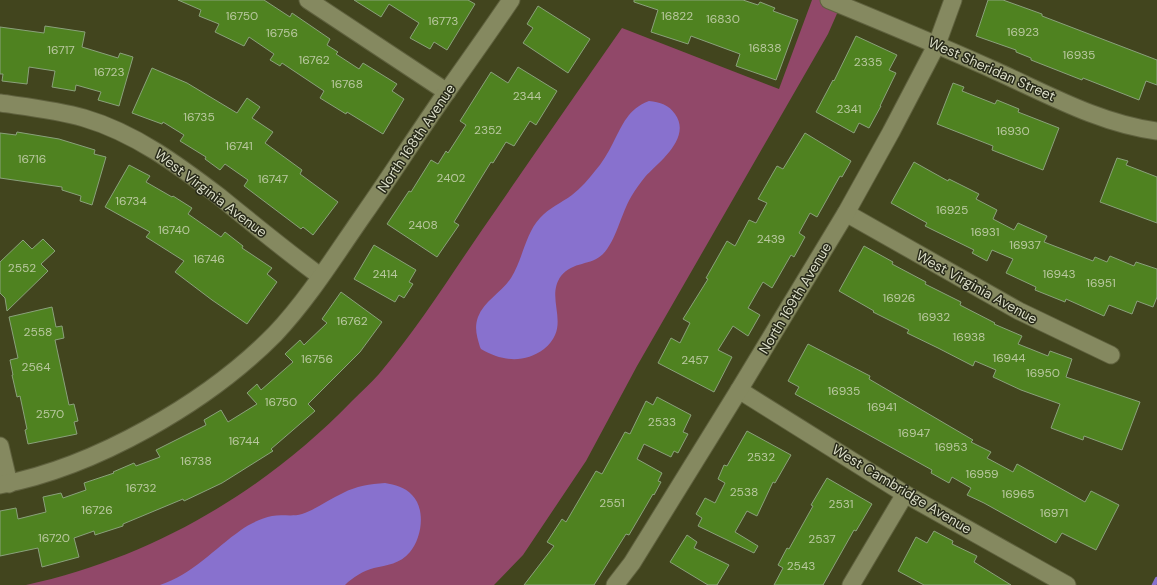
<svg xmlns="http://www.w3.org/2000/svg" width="1157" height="585" font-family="'DM Sans',sans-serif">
  <rect width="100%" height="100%" fill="#42451e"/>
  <path fill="#914869" d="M 812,0 L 843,0 L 828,34 L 637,366 L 586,461 L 523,555 L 494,585 L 26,585 C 151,558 264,492 352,401 C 361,392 371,383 379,374 C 417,329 449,278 482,230 C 529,162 575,95 622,28 L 779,89 Z"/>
  <g fill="#8871ce">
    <path d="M 649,101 C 660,102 669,105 675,114 C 692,138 659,162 645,177 C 640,183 635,190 631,197 C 621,214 616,241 603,254 C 591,266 573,261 561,276 C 544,300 573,325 544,349 C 524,364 501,361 481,349 L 480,347 C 477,337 474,328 478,317 C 484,301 502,292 511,278 C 523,259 525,234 540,218 C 549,208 561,203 572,195 C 581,188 588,180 595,171 C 602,163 608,153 613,143 C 623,124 628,109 649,101 Z"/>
    <path d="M 385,483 C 395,485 405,487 412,495 C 426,509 422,538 410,552 C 400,564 387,565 374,568 C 363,571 353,577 345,585 L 160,585 C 193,574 214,549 241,530 C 249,524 262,518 272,516 C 282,514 292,517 302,514 C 317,509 329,499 343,493 C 356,486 370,484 385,483 Z"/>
  </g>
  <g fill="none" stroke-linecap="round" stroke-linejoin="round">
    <polyline stroke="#8871ce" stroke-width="4.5" points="1154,585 1157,579"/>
  </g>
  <g fill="#4f8220" stroke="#8aa17b">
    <polygon points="178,0 264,0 290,17 292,13 330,39 327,45 338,52 336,54 359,69 363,63 397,84 392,91 404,99 383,134 347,112 346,114 320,98 324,91 282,63 280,66 270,60 274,54 249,37 244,46 215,32 219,24 199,16 201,10"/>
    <polygon points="354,0 468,0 475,4 447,50 434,42 430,49 410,38 419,23 389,4 381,17"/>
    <polygon points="634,0 743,0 758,5 760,2 775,8 773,11 798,20 776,80 736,66 740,54 691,36 688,44 651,32 658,10 634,2"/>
    <polygon points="988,0 1003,0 1042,14 1042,16 1157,60 1157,85 1146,81 1139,100 1083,78 1082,80 1031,60 1031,58 1016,52 1016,50 976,36"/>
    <polygon points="538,6 590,39 568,73 523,43 533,28 527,24"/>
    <polygon points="45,26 85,32 82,47 118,58 120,53 133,57 119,106 98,100 101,92 76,85 75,91 52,87 55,71 29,67 27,84 2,81 3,74 0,74 0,27 44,33"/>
    <polygon points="856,36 897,55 889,70 896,73 880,106 881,106 869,128 859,123 854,133 816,112 833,80 834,81"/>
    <polygon points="518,67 557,91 536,125 530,121 514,146 506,142 493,163 491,162 454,222 459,225 437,257 387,224 409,191 411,192 431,160 438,164 446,151 448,153 466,125 460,121 491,72 508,83"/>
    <polygon points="152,68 187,83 237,113 247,98 260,107 252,118 273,132 265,143 302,170 300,174 338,202 313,235 303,227 301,229 244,186 248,180 225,164 220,170 205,159 206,157 180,141 184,135 163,122 162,124 132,113"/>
    <polygon points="953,83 964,87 962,91 995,104 997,100 1019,109 1018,112 1059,128 1043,170 992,150 993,146 937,124"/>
    <polygon points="17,132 59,139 95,150 94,154 106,157 92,205 80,201 81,196 62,190 62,187 0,178 0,133 16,135"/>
    <polygon points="805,133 851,161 842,177 840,176 817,217 810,213 799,233 805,237 794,257 791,255 772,288 763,282 748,308 760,315 748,336 733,326 718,350 732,357 714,392 658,363 671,338 680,343 690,323 683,319 708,279 706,278 727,241 735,246 749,220 756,223 767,203 758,199 777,166 783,169"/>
    <polygon points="1117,158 1128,161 1126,165 1157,177 1157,223 1100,202"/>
    <polygon points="914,162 948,181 949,179 979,194 976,199 997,210 993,219 1014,230 1018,223 1047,236 1044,242 1093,261 1095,257 1107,262 1110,256 1134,266 1136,262 1157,269 1157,297 1153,307 1137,301 1132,314 1109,305 1104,316 1066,299 1065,302 1035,290 1036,287 1006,273 1013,259 992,250 987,261 972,253 974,250 925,226 927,223 891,203"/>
    <polygon points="129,165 150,176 146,182 172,197 173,196 192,208 188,214 221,237 225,232 243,246 242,248 272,268 267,274 277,282 247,324 212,300 175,272 184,261 146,237 150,232 105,207"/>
    <polygon points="43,239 55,251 41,264 48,271 7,311 5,298 0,293 0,262 23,240 32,249"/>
    <polygon points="374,245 416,270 409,282 413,284 404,298 399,295 395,302 354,279"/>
    <polygon points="864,246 893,262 892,264 926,282 925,284 961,302 960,305 995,323 994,324 1022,336 1018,344 1048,356 1050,351 1072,359 1066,377 1140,402 1122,450 1084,436 1083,440 1051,428 1060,404 1021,390 993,377 996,370 975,361 973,366 938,348 907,333 909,330 873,312 874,311 839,291"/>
    <polygon points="341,292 382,322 360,352 308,404 315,411 271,449 273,451 222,483 184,501 183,499 123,524 123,526 95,535 94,531 74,538 79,557 42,567 38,548 0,556 0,511 16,508 18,519 46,512 43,497 61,493 63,498 86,490 84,483 114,473 113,472 134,463 136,466 160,457 156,450 206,425 204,420 221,410 228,422 257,404 247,393 257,384 261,390 293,362 285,354 300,340 304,345 327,323 322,319"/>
    <polygon points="52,307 56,327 62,326 64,338 55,340 69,405 74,404 78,421 74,422 77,434 28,444 25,430 27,429 20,396 17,397 12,375 13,375 10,360 18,358 9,317"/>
    <polygon points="808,344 870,376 869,379 973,440 971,442 991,452 987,458 1013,472 1017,464 1085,502 1091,491 1119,505 1096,550 1062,533 1056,543 984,503 967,495 971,488 952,477 949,483 931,473 932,470 795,394 799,387 788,381"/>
    <polygon points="657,397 691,415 683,432 688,434 678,453 674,451 671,457 644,444 637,459 662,473 658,481 661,482 654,495 653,494 629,535 626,534 594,585 524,585 554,546 547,542 562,519 566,522 596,471 602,474 625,432 630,434 646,401 653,405"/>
    <polygon points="747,431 791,455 775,483 773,482 757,516 747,511 735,532 758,546 754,553 698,526 702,518 696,514 705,498 715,503 725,483 718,479 724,465 727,466"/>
    <polygon points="827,478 872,504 856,531 854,530 823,585 774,585 783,568 778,565 787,548 789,549 813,506 811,505"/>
    <polygon points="934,531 953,541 952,544 977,556 974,562 1011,585 924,585 898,571 916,537 927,543"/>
    <polygon points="687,535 697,542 694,548 729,565 717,585 708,585 670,562"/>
  </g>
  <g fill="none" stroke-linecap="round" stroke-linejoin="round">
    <g stroke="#5f613e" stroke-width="19">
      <g id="street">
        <polyline points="308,0 447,92"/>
        <path d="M 829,0 C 885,23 941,46 996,71 C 1047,94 1101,124 1157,131"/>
        <path d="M 0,103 C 28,107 57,110 84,118 C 135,133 178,165 220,197 C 253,224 286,251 320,276"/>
        <polyline points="846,213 1019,311 1111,355"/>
        <polyline points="739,390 905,494 1067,585"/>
        <polyline points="0,446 9,484"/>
        <path d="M 0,485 C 95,467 207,403 275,334 C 309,298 336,254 364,214 C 392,174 418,133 446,93 C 468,62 490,31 511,0"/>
        <polyline points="615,585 632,563 739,390 846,213 891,132 937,44 953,0"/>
        <polyline points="851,585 905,494"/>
      </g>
    </g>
    <use href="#street" stroke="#858960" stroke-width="17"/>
  </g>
  <g text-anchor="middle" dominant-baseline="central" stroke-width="3" stroke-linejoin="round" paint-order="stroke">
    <g font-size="12" fill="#b9c89f">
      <text x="242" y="16">16750</text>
      <text x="677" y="16">16822</text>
      <text x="723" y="19">16830</text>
      <text x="443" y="21">16773</text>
      <text x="1023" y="32">16923</text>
      <text x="282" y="33">16756</text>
      <text x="765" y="48">16838</text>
      <text x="61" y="50">16717</text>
      <text x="1079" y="55">16935</text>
      <text x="314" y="60">16762</text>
      <text x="868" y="62">2335</text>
      <text x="109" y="72">16723</text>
      <text x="347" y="84">16768</text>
      <text x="527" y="96">2344</text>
      <text x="849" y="109">2341</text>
      <text x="199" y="117">16735</text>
      <text x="488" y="130">2352</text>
      <text x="1013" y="131">16930</text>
      <text x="239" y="146">16741</text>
      <text x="32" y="159">16716</text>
      <text x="451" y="178">2402</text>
      <text x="273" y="179">16747</text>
      <text x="131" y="201">16734</text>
      <text x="952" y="210">16925</text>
      <text x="423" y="225">2408</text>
      <text x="174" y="230">16740</text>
      <text x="985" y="232">16931</text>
      <text x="771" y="239">2439</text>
      <text x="1025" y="245">16937</text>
      <text x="209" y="259">16746</text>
      <text x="22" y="268">2552</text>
      <text x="385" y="274">2414</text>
      <text x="1059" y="274">16943</text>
      <text x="1101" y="283">16951</text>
      <text x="899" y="298">16926</text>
      <text x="934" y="317">16932</text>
      <text x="352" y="321">16762</text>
      <text x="38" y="332">2558</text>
      <text x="969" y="337">16938</text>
      <text x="1009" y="358">16944</text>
      <text x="317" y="359">16756</text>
      <text x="695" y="360">2457</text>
      <text x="36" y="367">2564</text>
      <text x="1043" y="373">16950</text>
      <text x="844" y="391">16935</text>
      <text x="281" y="402">16750</text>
      <text x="882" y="407">16941</text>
      <text x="50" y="414">2570</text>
      <text x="662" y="422">2533</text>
      <text x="914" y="433">16947</text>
      <text x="244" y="441">16744</text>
      <text x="951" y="447">16953</text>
      <text x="761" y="457">2532</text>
      <text x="196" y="461">16738</text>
      <text x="982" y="474">16959</text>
      <text x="141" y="488">16732</text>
      <text x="744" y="492">2538</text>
      <text x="1018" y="494">16965</text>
      <text x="612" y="503">2551</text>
      <text x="841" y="504">2531</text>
      <text x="97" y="510">16726</text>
      <text x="1054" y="513">16971</text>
      <text x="54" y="538">16720</text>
      <text x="822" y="539">2537</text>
      <text x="801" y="566">2543</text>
    </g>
    <g font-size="14" fill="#dcdfc9" stroke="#282a19">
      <text transform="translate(992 69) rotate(24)">West Sheridan Street</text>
      <text transform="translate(416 138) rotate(-56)">North 168th Avenue</text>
      <text transform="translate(211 193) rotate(37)">West Virginia Avenue</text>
      <text transform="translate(977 287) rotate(29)">West Virginia Avenue</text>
      <text transform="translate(795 298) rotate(-59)">North 169th Avenue</text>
      <text transform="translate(902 489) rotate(31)">West Cambridge Avenue</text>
    </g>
  </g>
</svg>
